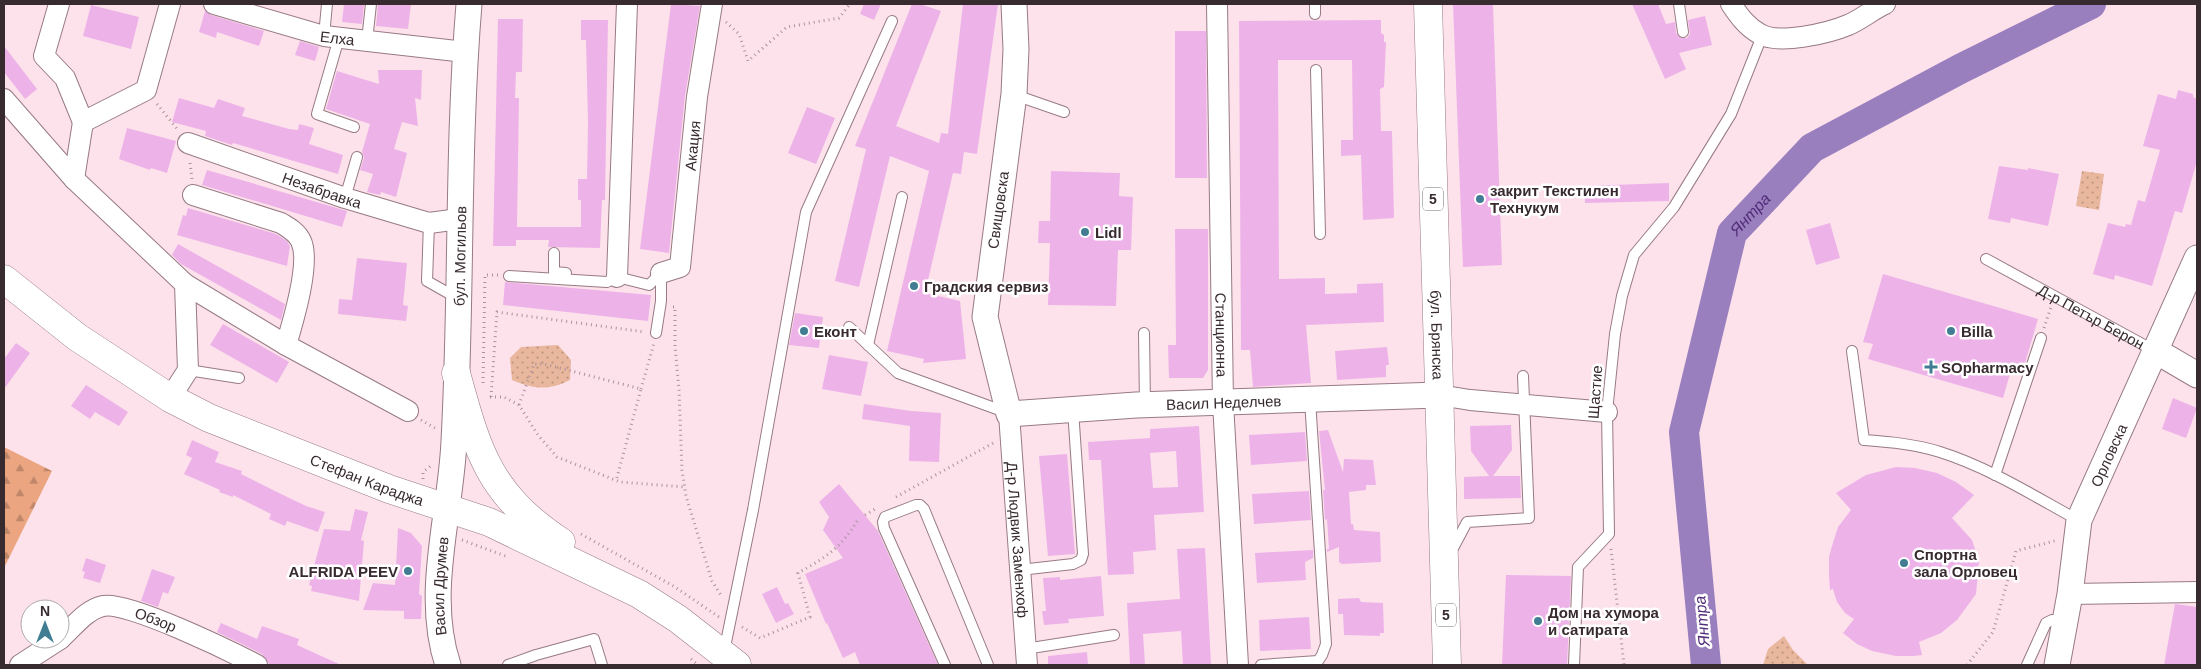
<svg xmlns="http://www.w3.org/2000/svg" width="2201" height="669" font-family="Helvetica,sans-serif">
  <defs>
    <pattern id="green-dots" width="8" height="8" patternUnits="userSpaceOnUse" patternTransform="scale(1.25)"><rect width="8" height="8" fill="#e9b79d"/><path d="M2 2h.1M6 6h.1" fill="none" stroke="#be9580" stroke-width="1.8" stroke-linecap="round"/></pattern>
    <pattern id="forest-firs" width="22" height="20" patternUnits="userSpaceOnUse" patternTransform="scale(1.25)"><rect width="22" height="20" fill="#eba581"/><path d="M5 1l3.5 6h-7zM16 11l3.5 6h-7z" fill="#bf876a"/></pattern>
  </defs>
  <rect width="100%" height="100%" fill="#fde2eb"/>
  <g fill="url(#green-dots)">
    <polygon points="2082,171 2104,174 2099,210 2076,206"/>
    <path d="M 558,345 L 571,360 L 570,380 C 548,391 534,389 512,380 L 510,358 L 521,347 Z"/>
    <polygon points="1784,636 1793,650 1808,665 1763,665 1768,649"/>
  </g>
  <polygon fill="url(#forest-firs)" points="4,447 52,471 4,568"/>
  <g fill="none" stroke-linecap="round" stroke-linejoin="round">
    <path stroke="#9a7fbf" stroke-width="30" id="s1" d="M 1706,665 L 1684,432 L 1732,233 L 1812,148 L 1960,69 L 2091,4"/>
  </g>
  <g fill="#edb3e9" fill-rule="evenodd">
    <polygon points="344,4 364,4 362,24 342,22"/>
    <polygon points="378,4 411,4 408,29 376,26"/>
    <polygon points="671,4 700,6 685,96 669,253 640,249"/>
    <polygon points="864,4 881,4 874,20 860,14"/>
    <polygon points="912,4 920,4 941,11 896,126 939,143 941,133 948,134 963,4 998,4 977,154 964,152 961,174 953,173 925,293 960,301 966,359 923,363 924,359 887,351 929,171 890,156 859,287 835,281 866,149 855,146"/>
    <polygon points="1453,4 1493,4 1502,265 1463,267"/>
    <polygon points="1632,4 1658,4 1666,24 1675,22 1676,33 1681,38 1687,38 1690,34 1688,20 1705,16 1712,45 1679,53 1686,69 1665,79"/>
    <polygon points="91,5 139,17 131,49 83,36"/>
    <polygon points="205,11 211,15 264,31 259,46 217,32 216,38 199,32"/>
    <polygon points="498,19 523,19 522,72 516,72 515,98 519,98 517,227 581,227 581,200 578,200 578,179 587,179 588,122 586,40 581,40 581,20 608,20 605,200 602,200 600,248 548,247 549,240 516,240 516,246 493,246"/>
    <polygon points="1381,20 1381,33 1384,35 1384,42 1386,42 1384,87 1380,89 1381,131 1392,131 1394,218 1363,220 1361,155 1341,156 1341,140 1353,140 1352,60 1278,60 1279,279 1325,278 1325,294 1357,293 1357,284 1383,283 1384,322 1306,325 1311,383 1253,387 1250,350 1241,350 1239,21"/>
    <polygon points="1175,31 1206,31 1207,178 1175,178"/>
    <polygon points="300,41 319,47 315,61 295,55"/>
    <polygon points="4,46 37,89 25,99 4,72"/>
    <polygon points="378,70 422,70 421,100 415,98 418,126 402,122 394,149 407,153 396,197 381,192 380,195 367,192 373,174 360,170 364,158 362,152 370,124 326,109 337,71 379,84"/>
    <polygon points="2178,90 2193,94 2193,97 2197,99 2197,161 2182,213 2175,211 2152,286 2115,275 2114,280 2093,274 2108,223 2125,227 2126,224 2131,225 2138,200 2145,202 2160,150 2143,146 2158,94 2176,99"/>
    <polygon points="179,98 214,108 218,99 245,108 242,116 289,129 298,130 299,124 314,128 309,144 343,155 338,174 233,143 232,145 205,136 206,131 172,122"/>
    <polygon points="807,107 835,118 816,164 788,153"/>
    <polygon points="127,128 176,141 167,173 151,168 150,170 119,159"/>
    <polygon points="1999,166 2028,170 2028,168 2059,174 2048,226 2011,218 2010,223 1988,219"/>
    <polygon points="207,170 347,211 342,227 202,185"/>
    <polygon points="1051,171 1120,173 1119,196 1133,197 1131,250 1118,250 1116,306 1048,305 1050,243 1038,243 1039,221 1050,221"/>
    <polygon points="1669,183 1669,201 1585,203 1584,186"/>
    <polygon points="188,208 276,234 287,241 290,246 287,266 177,235 183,215 186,216"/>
    <polygon points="1830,223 1840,258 1816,265 1806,230"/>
    <polygon points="1175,229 1208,229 1208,370 1203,378 1169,378 1168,345 1176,345"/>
    <polygon points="178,244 285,304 281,320 181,264 172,255"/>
    <polygon points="357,258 407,263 403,305 408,306 406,321 338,314 339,299 352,300"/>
    <polygon points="1883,274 2038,319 2023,370 2012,367 2003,398 1868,359 1873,344 1863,342"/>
    <polygon points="505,282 651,295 648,321 503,305"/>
    <polygon points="795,313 823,317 819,348 789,345"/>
    <polygon points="223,324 289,362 277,383 210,345"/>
    <polygon points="16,343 30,353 4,389 4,359"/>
    <polygon points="1387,347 1389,365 1386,365 1386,377 1337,380 1335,351"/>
    <polygon points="829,355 868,362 861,396 822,389"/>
    <polygon points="86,385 128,412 119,426 95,412 90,419 71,406"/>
    <polygon points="2173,398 2197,408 2186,438 2162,429"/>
    <polygon points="864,404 911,411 941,413 939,462 909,461 910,426 862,419"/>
    <polygon points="1511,425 1512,450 1493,476 1520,476 1521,498 1464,499 1464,477 1489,476 1471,451 1470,426"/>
    <path d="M 1199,426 L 1204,512 L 1154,515 L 1156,550 L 1133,552 L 1134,574 L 1108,575 L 1101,460 L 1089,460 L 1088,442 L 1150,438 L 1150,429 ZM 1176,451 L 1178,487 L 1153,488 L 1150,453 Z"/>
    <polygon points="1328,430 1343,472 1344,459 1373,460 1376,485 1366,485 1366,490 1349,492 1351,524 1353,524 1354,530 1380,532 1381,562 1342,564 1339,562 1339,547 1327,552 1327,549 1329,549 1327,519 1325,520 1323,490 1325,490 1319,431"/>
    <polygon points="1305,432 1307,461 1251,465 1249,435"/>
    <polygon points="192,440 219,452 215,462 242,471 241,474 277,492 306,506 325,512 318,532 287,521 285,526 269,519 271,514 233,495 233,497 219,492 220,490 184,474 192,458 186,455"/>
    <polygon points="1067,454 1075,554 1048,556 1039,456"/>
    <polygon points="1896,467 1915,468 1937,473 1956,482 1974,495 1952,518 1972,540 1979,561 1976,594 1957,620 1941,633 1919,642 1922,655 1914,656 1896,656 1872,651 1857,644 1843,633 1854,619 1845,613 1837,602 1833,589 1830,590 1829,576 1829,557 1832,546 1838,527 1851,510 1836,493 1866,475"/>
    <polygon points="839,484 878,531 938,665 860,665 855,652 843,658 827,623 826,624 805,574 843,558 823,530 829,517 819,502"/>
    <polygon points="1309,491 1311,520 1254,524 1252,494"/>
    <polygon points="355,509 368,512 361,540 364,541 359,601 311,591 312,586 309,585 324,529 350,531"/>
    <polygon points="398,528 411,533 422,546 419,594 422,596 421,619 404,619 404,611 363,610 373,583 395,585"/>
    <polygon points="1205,548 1211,665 1183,665 1181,631 1143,634 1145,665 1130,665 1127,603 1180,599 1177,549"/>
    <polygon points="1313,550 1313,558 1305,562 1306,580 1257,583 1255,553"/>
    <polygon points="86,558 106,565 100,583 83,578 85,572 82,571"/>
    <polygon points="152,569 175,577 168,594 163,592 158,607 141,601"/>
    <polygon points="1506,575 1571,576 1567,665 1502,665"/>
    <polygon points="1101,576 1104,616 1068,619 1069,623 1044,625 1042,611 1046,611 1043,578 1060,577 1060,580"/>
    <polygon points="777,587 785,604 788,603 794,614 776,623 762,594"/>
    <polygon points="1359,598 1361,602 1383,603 1384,633 1380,633 1380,636 1344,635 1343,614 1338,614 1338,599"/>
    <polygon points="2175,604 2197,607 2197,665 2164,665"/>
    <polygon points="1309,617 1311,649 1260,651 1259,620"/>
    <polygon points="221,623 257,639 262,626 299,639 297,645 341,665 269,664 262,654 217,632"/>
    <polygon points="1087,652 1088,665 1048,665 1048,656"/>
  </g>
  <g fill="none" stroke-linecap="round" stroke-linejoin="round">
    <g stroke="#977a84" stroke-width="12">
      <g id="service">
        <polyline points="1315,4 1315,14"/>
        <polyline points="1679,4 1683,32"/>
        <polyline points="324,36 327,4"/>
        <polyline points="339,38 317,114 354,127"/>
        <polyline points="367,41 371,4"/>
        <polyline points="1316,70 1320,234"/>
        <polyline points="1015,95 1064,112"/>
        <polyline points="345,198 357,157"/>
        <polyline points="429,223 427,281 457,298"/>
        <polyline points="554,253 554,272 566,273"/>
        <path id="s2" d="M 1986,259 L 2155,351"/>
        <polyline points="509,276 607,282 617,277 649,285 661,273 661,301 656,333"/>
        <polyline points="849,327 898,373 1008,413"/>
        <polyline points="1144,333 1145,405"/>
        <polyline points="868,345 902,197"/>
        <path d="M 1852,351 L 1864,440 C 1889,442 1915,444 1940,452 C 1988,467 2034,496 2078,520"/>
        <polyline points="188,370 239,378"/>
        <polyline points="1995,475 2041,338"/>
        <polyline points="1451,552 1467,522 1529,518 1523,376"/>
        <polyline points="1020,570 1073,564 1081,560 1083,554 1073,410"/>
        <polyline points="1025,649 1114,635"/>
        <polyline points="724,652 753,510 806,212 892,21"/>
        <polyline points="508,665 536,655 594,639 602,665"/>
        <polyline points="945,665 884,528 883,522 885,517 916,505 920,505 924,509 988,665"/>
        <polyline points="1261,665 1318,661 1322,655 1326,644 1310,400"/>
        <polyline points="1574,665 1578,567 1609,534 1607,412 1615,334 1622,296 1634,255 1674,207 1731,114 1762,36"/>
        <polyline points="2027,665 2046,623 2052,620 2065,621"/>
      </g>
    </g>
    <g stroke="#977a84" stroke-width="22">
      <g id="minor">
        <polyline points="59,4 44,56 65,78 83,122"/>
        <path id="s3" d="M 214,4 L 324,36 L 465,52"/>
        <path id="s4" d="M 1217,4 L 1223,403 L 1238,665"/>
        <path d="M 1731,4 C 1739,16 1747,27 1760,34 C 1779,45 1829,33 1848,25 C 1860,20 1872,10 1885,4"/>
        <polyline points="4,99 74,179 185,284 188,370 170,398"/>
        <path id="s5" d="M 188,143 L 345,198 L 429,223 L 459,219"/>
        <polyline points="74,179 83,122 146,90 170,4"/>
        <path d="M 193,195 L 281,223 C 289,228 297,232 301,241 C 311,262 293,322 286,345"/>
        <path id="s6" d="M 661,273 L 680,267 L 697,97 L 712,4"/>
        <polyline points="617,277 627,4"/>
        <polyline points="185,284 286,345 408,411"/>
        <polyline points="1439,395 1470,400 1607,412"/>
        <path id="s7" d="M 1009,414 L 1027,665"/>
        <polyline points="2070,594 2197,592"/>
        <path id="s8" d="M 60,639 C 73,628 85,610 103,606 C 126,600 232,652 257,665"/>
        <polyline points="20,665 60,639"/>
      </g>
    </g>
    <g stroke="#977a84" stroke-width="27">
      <g id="tertiary">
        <path id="s9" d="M 1014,4 L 1016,49 L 1014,94 L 985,317 L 1009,414 L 1136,405 L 1439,395"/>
        <polyline points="2156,351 2197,375"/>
        <path id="s10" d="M 448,665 C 424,593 451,514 454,441 C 462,295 457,149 469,4"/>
        <path id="s11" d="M 2057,665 L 2070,594 L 2079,520 L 2197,258"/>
      </g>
    </g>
    <g stroke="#977a84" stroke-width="29">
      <g id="secondary">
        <path id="s12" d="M 4,279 L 77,337 L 170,398 L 209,418 L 389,489 L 489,522 L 639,594 L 678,619 L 737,665"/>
        <path d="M 456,373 C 478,453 489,494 561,542"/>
      </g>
    </g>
    <g stroke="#977a84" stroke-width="29">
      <g id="primary">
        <path id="s13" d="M 1428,4 L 1447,665"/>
      </g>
    </g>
    <g stroke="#a9949c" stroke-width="3" stroke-dasharray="1 4" stroke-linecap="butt">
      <polyline points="726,22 739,34 748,61 787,27 839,18 850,4"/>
      <polyline points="157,104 178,130"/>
      <polyline points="190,163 192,179"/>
      <polyline points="673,307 675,307 675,346 679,390 682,470 686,496 712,581 722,597"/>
      <polyline points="2044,328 2051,307"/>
      <polyline points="483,383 485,275 498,275"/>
      <polyline points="641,389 654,343"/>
      <polyline points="490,397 504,397 519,405 538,435 557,457 620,482 685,487"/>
      <polyline points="491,397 497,312 645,332"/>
      <polyline points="519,405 534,364 544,364 641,389 616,481"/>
      <polyline points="421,420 435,428"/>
      <polyline points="423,479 423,472 432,465"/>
      <polyline points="896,497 995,442"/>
      <polyline points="865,515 875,509"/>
      <polyline points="581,534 675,587 719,617"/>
      <polyline points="462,540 508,557"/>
      <polyline points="1611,549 1624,665"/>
      <path d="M 742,627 L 760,638 L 810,617 L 798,573 C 828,556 841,548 859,518"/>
      <polyline points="691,659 698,665"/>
      <polyline points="1967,665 1993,632 2016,551 2058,540"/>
    </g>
    <use href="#service" stroke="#fff" stroke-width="10"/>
    <use href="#minor" stroke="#fff" stroke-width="20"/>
    <use href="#tertiary" stroke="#fff" stroke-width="25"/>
    <use href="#secondary" stroke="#fff" stroke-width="28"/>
    <use href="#primary" stroke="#fff" stroke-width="28"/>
  </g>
  <g fill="#407d93" stroke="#fff" stroke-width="2">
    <circle cx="1480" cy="199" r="5"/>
    <circle cx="1085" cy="232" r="5"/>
    <circle cx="914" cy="286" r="5"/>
    <circle cx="804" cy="331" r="5"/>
    <circle cx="1951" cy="331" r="5"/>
    <path d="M1928.5 359.5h5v5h5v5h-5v5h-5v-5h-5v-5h5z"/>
    <circle cx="1904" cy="563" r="5"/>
    <circle cx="408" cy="571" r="5"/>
    <circle cx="1538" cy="621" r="5"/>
  </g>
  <g text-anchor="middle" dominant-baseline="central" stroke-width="5" stroke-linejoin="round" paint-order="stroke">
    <g fill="#fff" stroke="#746b6e" stroke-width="1">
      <rect x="1423" y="187.5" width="20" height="23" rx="4"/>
      <rect x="1436" y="603.5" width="20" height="23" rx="4"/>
    </g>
    <g font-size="14" font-weight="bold" fill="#382b30">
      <text x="1433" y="199">5</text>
      <text x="1446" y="615">5</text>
    </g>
    <g font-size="15" fill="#382b30" stroke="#fff">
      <text stroke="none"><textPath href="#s3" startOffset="128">Елха</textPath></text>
      <text stroke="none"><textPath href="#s6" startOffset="142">Акация</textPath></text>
      <text stroke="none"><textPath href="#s5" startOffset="142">Незабравка</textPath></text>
      <text transform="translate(998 210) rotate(-82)">Свищовска</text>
      <text stroke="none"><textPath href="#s10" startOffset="411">бул. Могильов</textPath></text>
      <text stroke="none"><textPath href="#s2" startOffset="120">Д-р Петър Берон</textPath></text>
      <text stroke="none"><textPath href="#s4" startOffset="331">Станционна</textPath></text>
      <text stroke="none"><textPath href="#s13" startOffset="331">бул. Брянска</textPath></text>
      <text transform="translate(1595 392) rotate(-86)">Щастие</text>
      <text stroke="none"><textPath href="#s9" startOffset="630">Васил Неделчев</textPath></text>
      <text stroke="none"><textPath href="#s11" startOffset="218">Орловска</textPath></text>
      <text stroke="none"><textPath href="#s12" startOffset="418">Стефан Караджа</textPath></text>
      <text stroke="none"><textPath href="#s7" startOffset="126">Д-р Людвик Заменхоф</textPath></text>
      <text stroke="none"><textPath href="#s10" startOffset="80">Васил Друмев</textPath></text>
      <text stroke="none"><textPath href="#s8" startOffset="110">Обзор</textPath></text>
    </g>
    <g font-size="15" font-weight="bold" fill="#382b30" stroke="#fff" text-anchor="start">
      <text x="1490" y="190">закрит Текстилен<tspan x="1490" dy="17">Технукум</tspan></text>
      <text x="1095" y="232">Lidl</text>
      <text x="924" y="286">Градския сервиз</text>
      <text x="814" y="331">Еконт</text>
      <text x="1961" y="331">Billa</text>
      <text x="1941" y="367">SOpharmacy</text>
      <text x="1914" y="554">Спортна<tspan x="1914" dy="17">зала Орловец</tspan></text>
      <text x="398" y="571" text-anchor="end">ALFRIDA PEEV</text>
      <text x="1548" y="612">Дом на хумора<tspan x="1548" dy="17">и сатирата</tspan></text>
    </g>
    <g font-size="16" font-style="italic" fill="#512c79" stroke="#fff">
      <text stroke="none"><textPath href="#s1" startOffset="465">Янтра</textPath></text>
      <text transform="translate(1702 621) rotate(-95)">Янтра</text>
    </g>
  </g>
  <rect width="2201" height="669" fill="none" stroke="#382b30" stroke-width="10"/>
  <g transform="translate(45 624)"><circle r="24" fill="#ffffff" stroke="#afaaac"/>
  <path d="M0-4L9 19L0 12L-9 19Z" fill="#407d93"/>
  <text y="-8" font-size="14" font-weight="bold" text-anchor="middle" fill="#382b30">N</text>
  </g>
</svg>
